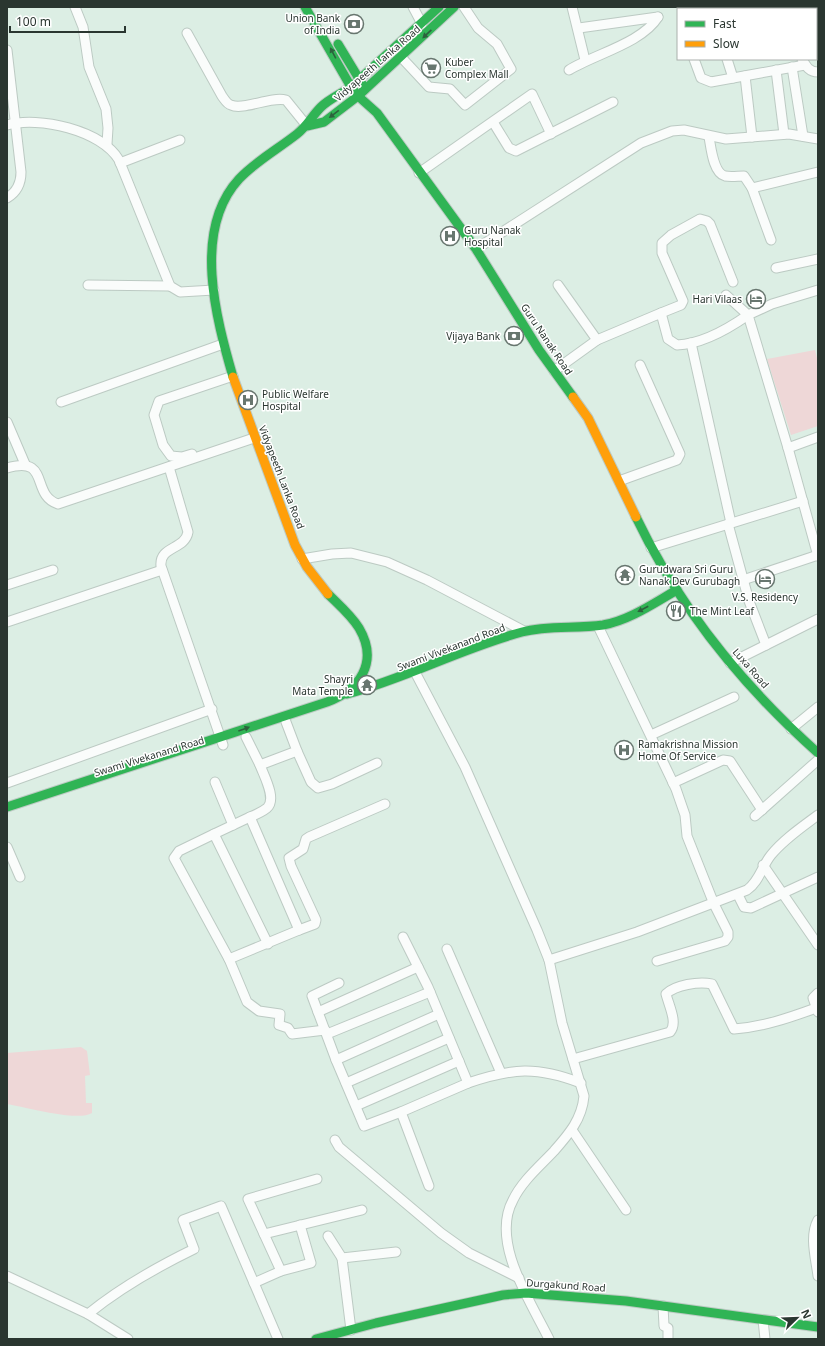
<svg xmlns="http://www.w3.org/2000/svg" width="825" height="1346" font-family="'Noto Sans',sans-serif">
  <rect width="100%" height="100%" fill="#dceee4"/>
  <g fill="#eed7d7">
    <polygon points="815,350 818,362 818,426 791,435 767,359"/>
    <path d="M 81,1047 L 87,1051 L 90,1075 L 85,1076 L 86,1103 L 92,1103 L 92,1113 C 78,1122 25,1107 7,1104 L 7,1053 Z"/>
  </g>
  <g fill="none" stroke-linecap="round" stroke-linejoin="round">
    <g stroke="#bccac3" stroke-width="11">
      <g id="street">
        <polyline points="75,7 83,27 89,67 106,109 108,128 107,144"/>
        <polyline points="413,7 422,24"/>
        <polyline points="572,7 585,60"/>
        <polyline points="713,7 714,9"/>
        <polyline points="812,7 813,9"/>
        <polyline points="691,9 698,7"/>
        <polyline points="768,9 774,7"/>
        <polyline points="816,16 818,21"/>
        <polyline points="579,28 658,17"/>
        <path d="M 187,33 L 222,96 C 225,100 227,104 231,105 C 243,111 270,96 286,100 L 307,126"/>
        <path d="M 7,50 L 21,172 C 21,183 17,192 7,198"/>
        <polyline points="401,57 429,87 450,89 465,105 511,69 497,44 478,28 464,7"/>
        <polyline points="694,59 701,78 711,82 805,65"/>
        <polyline points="727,59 733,78"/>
        <path d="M 802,59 C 806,66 809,72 818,72"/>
        <polyline points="792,67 803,136"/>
        <path d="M 569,70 C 595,54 642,43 658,17"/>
        <polyline points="776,70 784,134"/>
        <polyline points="745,76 752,137"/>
        <polyline points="493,122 509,148 516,151 613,102"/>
        <path d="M 7,125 C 39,116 101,130 119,160 L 170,286 L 180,292 L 214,290"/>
        <path d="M 709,137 C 711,147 713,173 725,176 C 731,177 738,176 744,176 L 752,188"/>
        <polyline points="120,163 180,140"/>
        <polyline points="419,173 532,94 551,134"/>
        <polyline points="771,240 752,188 818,172"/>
        <polyline points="476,249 641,143 672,131 684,130 726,139 789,134 818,139"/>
        <polyline points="776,268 818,259"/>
        <polyline points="88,285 170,286"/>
        <polyline points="558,285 597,340"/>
        <polyline points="818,290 772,304 748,315 788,448 818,437"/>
        <polyline points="661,313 681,305 683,301 662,253 662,243 671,235 700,219 707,221 710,224 733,282"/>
        <polyline points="691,343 731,523"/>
        <path d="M 554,371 L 597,340 L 661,313 L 668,339 L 677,345 C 702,344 728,329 748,315 L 726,295"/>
        <polyline points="61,402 223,344"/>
        <polyline points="7,422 25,464"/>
        <polyline points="788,448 818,556"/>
        <polyline points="192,454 182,457 171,456 163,445 154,415 159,401 233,376"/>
        <path d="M 169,467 L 188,532 C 185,550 159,546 161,566 L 223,745"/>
        <path d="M 7,468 C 51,455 30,495 58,504 L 254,438"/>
        <polyline points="619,481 677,460 680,454 640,365"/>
        <polyline points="728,524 749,601 766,645"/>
        <polyline points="651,548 803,501"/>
        <polyline points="302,559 332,554 351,553 387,562 427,580 524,631"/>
        <polyline points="743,580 818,555"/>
        <polyline points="7,585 53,570"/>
        <polyline points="7,622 162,570"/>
        <polyline points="598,626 676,789 685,815 687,836 714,904 728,932 728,937 725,941 657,961"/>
        <polyline points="730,663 818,619"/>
        <path d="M 415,672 L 465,767 L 537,930 L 549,960 L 562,1023 L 584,1096 C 582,1119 569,1134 554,1151 C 540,1166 522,1181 513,1200 C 490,1242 531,1302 549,1339"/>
        <polyline points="791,729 818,707"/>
        <polyline points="651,735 734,697"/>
        <polyline points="246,737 260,765"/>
        <polyline points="297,751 311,782 318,788 332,784 377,763"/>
        <polyline points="215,782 233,825"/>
        <polyline points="7,783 212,709"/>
        <polyline points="673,783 723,760 730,761 762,810"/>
        <polyline points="755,816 818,760"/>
        <polyline points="250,817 214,834 268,944"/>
        <path d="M 214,834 L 179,851 L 174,858 L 229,959 L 299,930 L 250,817 C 255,815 262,812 267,808 C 277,799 264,776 260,765 L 297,751 L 286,722"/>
        <polyline points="7,847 20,877"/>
        <polyline points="763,865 818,945"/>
        <polyline points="738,895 744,907 751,908 818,877"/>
        <polyline points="299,930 315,924 316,920 291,866 289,858 303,849 306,839 309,837 385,804"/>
        <path d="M 403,937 L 428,987 L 468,1083 C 513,1068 536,1066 581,1083"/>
        <polyline points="447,949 501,1073"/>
        <polyline points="229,959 247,1002 259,1011 280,1014 279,1025 288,1028 292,1034 325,1030"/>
        <path d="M 549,960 L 637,932 L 747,890 C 759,882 762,866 771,855 C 784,839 802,827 818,815"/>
        <polyline points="339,983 312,996 336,1060 364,1126 401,1112 468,1083"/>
        <polyline points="318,1012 418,967"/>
        <polyline points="818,1012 813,998 818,993"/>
        <polyline points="327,1034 430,992"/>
        <path d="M 573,1059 L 670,1032 C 678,1023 669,1006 666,994 C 675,985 699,981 712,984 L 734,1029 C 762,1027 789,1018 816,1008"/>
        <polyline points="336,1060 439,1014"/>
        <polyline points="346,1083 449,1038"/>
        <polyline points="356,1106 459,1061"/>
        <polyline points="401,1112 429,1186"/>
        <polyline points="572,1130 626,1210"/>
        <polyline points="335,1140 339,1147 441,1233 469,1253 519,1278"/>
        <path d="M 818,1220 C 809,1236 816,1259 818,1276"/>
        <polyline points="264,1234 362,1210"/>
        <polyline points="328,1236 342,1258"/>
        <polyline points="281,1271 311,1263 300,1225"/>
        <polyline points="7,1276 88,1314 128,1339"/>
        <polyline points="254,1283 281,1271 248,1199 317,1179"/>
        <polyline points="663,1306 664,1326 668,1328 668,1339"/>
        <path d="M 88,1314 C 120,1288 157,1267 194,1249 L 183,1220 L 221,1206 L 278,1339"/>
        <polyline points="763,1320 765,1339"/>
        <polyline points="351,1330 342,1258 396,1252"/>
      </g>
    </g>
    <g stroke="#bccac3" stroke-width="11">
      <g id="fast">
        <polyline points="305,7 351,87 358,96 454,7"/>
        <polyline points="338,44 364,87"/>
        <polyline points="351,87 439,7"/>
        <polyline points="307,126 324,122 358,96 377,113 476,249 539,350 573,397"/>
        <path d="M 233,377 C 216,318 192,230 239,179 C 256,161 278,149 297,134 C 307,126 312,116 321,107 C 329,99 341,94 351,87"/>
        <path d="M 636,517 C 679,607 744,687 818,753"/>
        <path d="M 347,694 C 407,678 462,648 522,632 C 548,625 576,629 603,625 C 630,620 654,603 677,590"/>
        <path d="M 7,807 L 327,702 C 360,690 379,662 359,628 C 351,615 339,605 328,594"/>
        <polyline points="316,1339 376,1323 503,1295 526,1293 626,1301 818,1327"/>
      </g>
    </g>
    <g stroke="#bccac3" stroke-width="11">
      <g id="slow">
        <polyline points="233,377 295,545 307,567 328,594"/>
        <polyline points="573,397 588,418 636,517"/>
      </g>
    </g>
    <use href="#street" stroke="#fafcfb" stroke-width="9"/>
    <use href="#fast" stroke="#30b455" stroke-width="9"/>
    <use href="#slow" stroke="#ff9f0a" stroke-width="9"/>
  </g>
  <defs><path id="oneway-solid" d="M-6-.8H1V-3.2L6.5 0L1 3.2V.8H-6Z"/></defs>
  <g fill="#2c623d">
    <use href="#oneway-solid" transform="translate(427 34) rotate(137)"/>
    <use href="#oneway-solid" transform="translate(333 53) rotate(-118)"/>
    <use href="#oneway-solid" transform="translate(334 114) rotate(143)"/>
    <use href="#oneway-solid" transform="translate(643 609) rotate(152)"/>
    <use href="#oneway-solid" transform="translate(244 729) rotate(-20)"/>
  </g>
  <defs>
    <g id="bank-ring" transform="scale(1)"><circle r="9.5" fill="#fff" stroke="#68766f" stroke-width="1.5"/><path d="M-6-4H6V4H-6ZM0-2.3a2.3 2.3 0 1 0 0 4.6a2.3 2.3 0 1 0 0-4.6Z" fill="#68766f"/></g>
    <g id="supermarket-ring" transform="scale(1)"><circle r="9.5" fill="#fff" stroke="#68766f" stroke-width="1.5"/><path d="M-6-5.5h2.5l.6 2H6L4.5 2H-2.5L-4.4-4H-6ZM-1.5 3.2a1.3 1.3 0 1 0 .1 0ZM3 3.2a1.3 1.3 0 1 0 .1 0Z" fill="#68766f"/></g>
    <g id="hospital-ring" transform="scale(1)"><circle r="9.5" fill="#fff" stroke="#68766f" stroke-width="1.5"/><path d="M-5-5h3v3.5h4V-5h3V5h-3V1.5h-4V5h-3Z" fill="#68766f"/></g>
    <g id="hotel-ring" transform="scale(1)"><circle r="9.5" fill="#fff" stroke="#68766f" stroke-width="1.5"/><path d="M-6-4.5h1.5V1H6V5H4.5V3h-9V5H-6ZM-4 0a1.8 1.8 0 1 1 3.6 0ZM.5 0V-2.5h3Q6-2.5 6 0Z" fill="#68766f"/></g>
    <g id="temple-ring" transform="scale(1)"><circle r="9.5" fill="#fff" stroke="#68766f" stroke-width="1.5"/><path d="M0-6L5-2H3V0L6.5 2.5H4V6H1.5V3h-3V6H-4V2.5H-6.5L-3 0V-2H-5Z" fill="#68766f"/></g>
    <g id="restaurant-ring" transform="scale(1)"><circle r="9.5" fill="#fff" stroke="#68766f" stroke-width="1.5"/><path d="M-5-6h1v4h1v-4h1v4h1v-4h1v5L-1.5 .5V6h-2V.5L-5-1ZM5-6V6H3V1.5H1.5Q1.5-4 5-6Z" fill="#68766f"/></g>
  </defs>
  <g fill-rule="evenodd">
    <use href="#bank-ring" x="354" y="24"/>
    <use href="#supermarket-ring" x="431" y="68"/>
    <use href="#hospital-ring" x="450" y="236"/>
    <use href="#hotel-ring" x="756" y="299"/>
    <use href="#bank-ring" x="514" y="336"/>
    <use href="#hospital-ring" x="248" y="400"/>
    <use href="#temple-ring" x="625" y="575"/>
    <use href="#hotel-ring" x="765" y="579"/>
    <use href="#restaurant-ring" x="676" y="611"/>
    <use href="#temple-ring" x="367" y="685"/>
    <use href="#hospital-ring" x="624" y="750"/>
  </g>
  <g text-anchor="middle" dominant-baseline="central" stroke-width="3" stroke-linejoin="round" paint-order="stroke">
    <g font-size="10" fill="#2a3630" stroke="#fff" text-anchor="start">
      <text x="340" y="18" text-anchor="end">Union Bank<tspan x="340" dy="12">of India</tspan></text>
      <text x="445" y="62">Kuber<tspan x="445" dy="12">Complex Mall</tspan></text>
      <text x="464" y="230">Guru Nanak<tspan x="464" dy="12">Hospital</tspan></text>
      <text x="742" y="299" text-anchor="end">Hari Vilaas</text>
      <text x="500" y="336" text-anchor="end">Vijaya Bank</text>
      <text x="262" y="394">Public Welfare<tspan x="262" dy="12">Hospital</tspan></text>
      <text x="639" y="569">Gurudwara Sri Guru<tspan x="639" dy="12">Nanak Dev Gurubagh</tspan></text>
      <text x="765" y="597" text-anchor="middle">V.S. Residency</text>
      <text x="690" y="611">The Mint Leaf</text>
      <text x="353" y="679" text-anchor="end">Shayri<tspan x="353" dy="12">Mata Temple</tspan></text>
      <text x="638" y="744">Ramakrishna Mission<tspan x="638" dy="12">Home Of Service</tspan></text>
    </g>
    <g font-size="10" fill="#2a3630" stroke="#fff">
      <text transform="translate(377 63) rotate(-41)">Vidyapeeth Lanka Road</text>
      <text transform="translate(547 339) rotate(56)">Guru Nanak Road</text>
      <text transform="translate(282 477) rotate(69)">Vidyapeeth Lanka Road</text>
      <text transform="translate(451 647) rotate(-21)">Swami Vivekanand Road</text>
      <text transform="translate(751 668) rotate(49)">Luxa Road</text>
      <text transform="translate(149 756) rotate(-17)">Swami Vivekanand Road</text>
      <text transform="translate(566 1285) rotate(4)">Durgakund Road</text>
    </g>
  </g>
  <rect width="825" height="1346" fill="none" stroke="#2a3630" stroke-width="16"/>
  <rect x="677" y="8" width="140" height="52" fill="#ffffff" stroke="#aaafac"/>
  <rect x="685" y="21" width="20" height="6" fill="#30b455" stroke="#aaafac"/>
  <text x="713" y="28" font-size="12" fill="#2a3630">Fast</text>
  <rect x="685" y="41" width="20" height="6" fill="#ff9f0a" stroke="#aaafac"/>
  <text x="713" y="48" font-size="12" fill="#2a3630">Slow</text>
  <g transform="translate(797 1318) rotate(67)" stroke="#ffffff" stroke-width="3" paint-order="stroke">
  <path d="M0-3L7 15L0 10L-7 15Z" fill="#2a3630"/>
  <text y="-6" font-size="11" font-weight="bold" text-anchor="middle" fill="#2a3630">N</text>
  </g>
  <path d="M10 26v6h115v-6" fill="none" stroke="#2a3630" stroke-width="2"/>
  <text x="16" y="26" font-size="12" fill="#2a3630" stroke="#ffffff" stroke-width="3" paint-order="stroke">100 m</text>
</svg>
